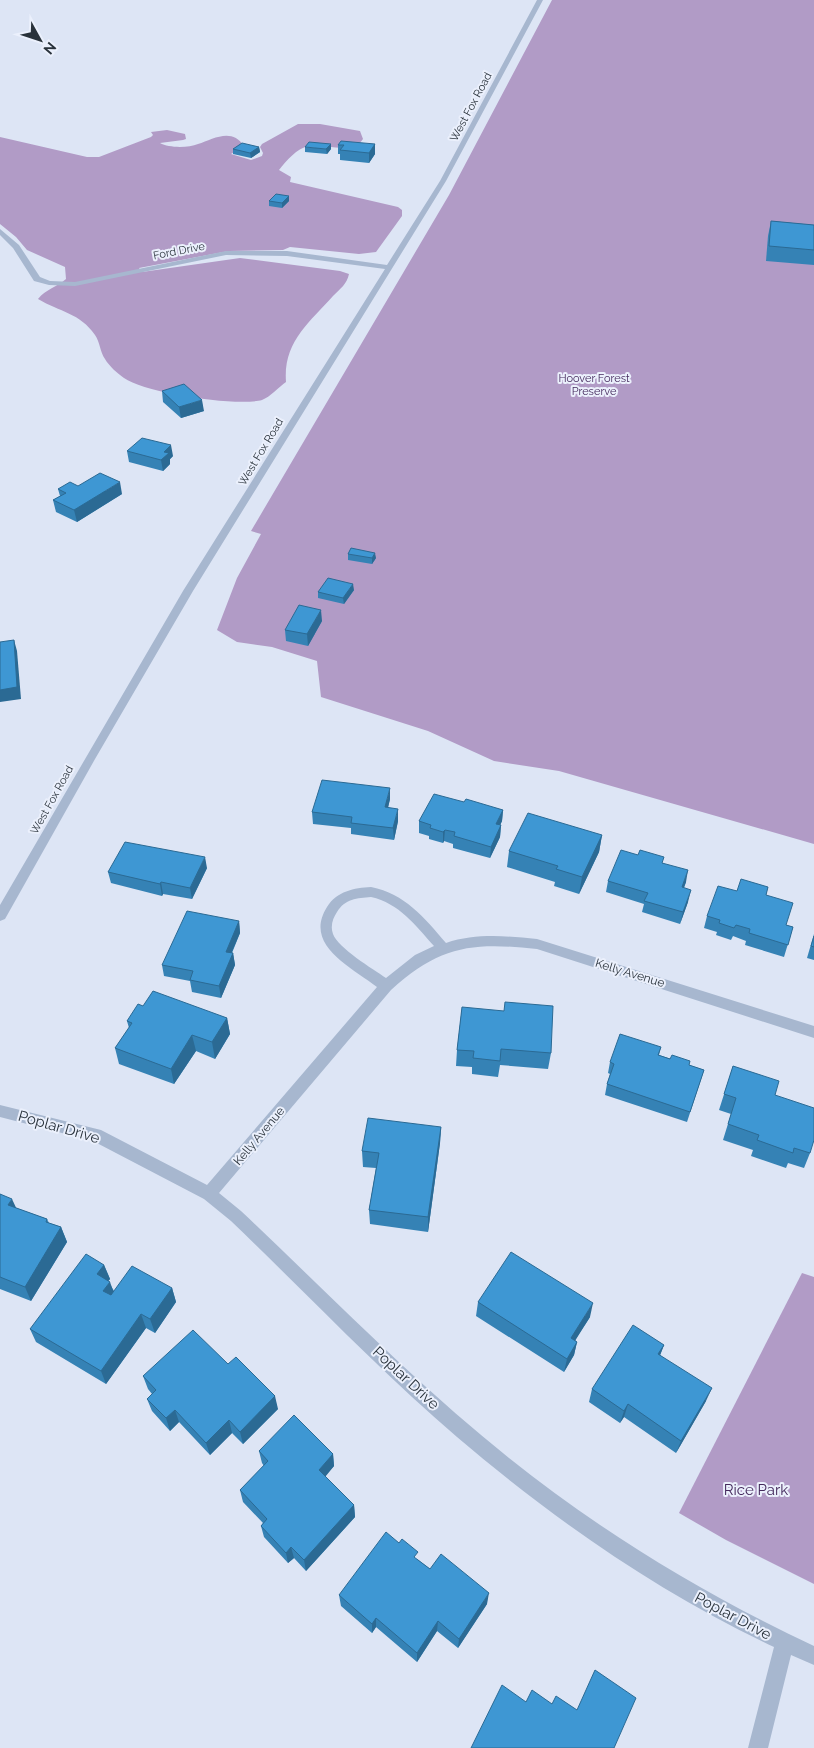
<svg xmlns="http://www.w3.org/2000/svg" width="814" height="1748" font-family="Raleway,sans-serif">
  <rect width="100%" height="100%" fill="#dde5f5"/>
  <g fill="#b19bc6">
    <polygon points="552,0 814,0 814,844 559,771 494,761 428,731 321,697 317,661 272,647 237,642 217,630 237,578 261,534 251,531 449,195"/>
    <path d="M 298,124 L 320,124 L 360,131 L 363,139 C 351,156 326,143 309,146 C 297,148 286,161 279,170 L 291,177 L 290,182 L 398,207 L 402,210 L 402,216 L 376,252 L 359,254 L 290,247 L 283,250 L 229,251 L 139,268 L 142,272 L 240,258 L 340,271 L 349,274 C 347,284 340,289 333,296 C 309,323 283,342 286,382 C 279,387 270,397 262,400 C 237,407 145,393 124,378 C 118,374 109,366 105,359 C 100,352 100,342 95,335 C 80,313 60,312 38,299 C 46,289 57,287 66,279 L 65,267 L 27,250 L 16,237 L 0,224 L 0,137 L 87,157 L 99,157 L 151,137 L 153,135 L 151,132 L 167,130 L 185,134 L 186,139 L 183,140 L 160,143 C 169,148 188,148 198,144 C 213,139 232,127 244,146 L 231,154 L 251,160 L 262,156 L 263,153 L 260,147 L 262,144 Z"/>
    <polygon points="802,1273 814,1277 814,1584 726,1540 679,1513"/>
  </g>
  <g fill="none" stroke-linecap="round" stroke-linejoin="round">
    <g fill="#a7b7cf" fill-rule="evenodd">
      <polygon points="537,0 543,0 446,181 193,591 95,759 5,919 0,921 0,905 183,591 385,269 287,256 226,255 75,286 49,285 34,281 13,248 0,235 0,229 19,245 40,277 50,281 75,282 226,251 287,251 387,265 440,181"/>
      <path d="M 371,887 C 405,894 424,917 446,943 C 476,933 506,936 537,939 L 814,1026 L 814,1038 L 537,949 C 473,942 440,945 391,990 L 219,1193 L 241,1211 C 329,1294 414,1382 509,1458 C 603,1533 705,1595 814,1646 L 814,1665 L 791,1655 L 768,1748 L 748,1748 L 774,1647 C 659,1593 553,1519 457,1437 C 378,1369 306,1293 231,1221 L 204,1199 L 93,1141 L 0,1117 L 0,1105 L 101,1130 L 207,1185 L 377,987 C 351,967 303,945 327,907 C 337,891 354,888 371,887 ZM 371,897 C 399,903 416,926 434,946 L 415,955 L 386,978 C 373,969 338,948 333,934 C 330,926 333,918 337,912 C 345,899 357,898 371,897 Z"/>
    </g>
  </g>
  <g fill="#3582b5">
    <polygon points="375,144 375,154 369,163 340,160 340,154 338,154 338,145"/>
    <polygon points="259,147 260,152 251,158 233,154 233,149"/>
    <polygon points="305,147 331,149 327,154 305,152"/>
    <polygon points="269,201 289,201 282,208 269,206"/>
    <polygon points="771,221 814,225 814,265 766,261 768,236"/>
    <polygon points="162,391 204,411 181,418 163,402"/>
    <polygon points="127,451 173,456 170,459 170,464 163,471 129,462"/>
    <polygon points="78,486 122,494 77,522 56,512 53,500 60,496 58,489"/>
    <polygon points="348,554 376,558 372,564 348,560"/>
    <polygon points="354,590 344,604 318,598 318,592"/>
    <polygon points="322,621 308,646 286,641 285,630"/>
    <polygon points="390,799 388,808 398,821 394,840 351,834 351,828 313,824 312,812"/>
    <polygon points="464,802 503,810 502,821 500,825 501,825 500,837 490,858 453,848 453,844 444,841 443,843 429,839 429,836 419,833 419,821"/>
    <polygon points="602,835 599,852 579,894 554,886 555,882 507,867 509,851"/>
    <polygon points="663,863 686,882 684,888 688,902 680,924 642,912 644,904 606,892 608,881"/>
    <polygon points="207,868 192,899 163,894 162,896 111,883 108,872"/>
    <polygon points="768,887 766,895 786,925 793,927 784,957 745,945 746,941 733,936 731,940 716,935 717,932 704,928 707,916 737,891"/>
    <polygon points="239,921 240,933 232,953 233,953 235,965 221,998 192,992 190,981 164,976 162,965"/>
    <polygon points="814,934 814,960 807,958"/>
    <polygon points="143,1006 227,1018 230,1034 215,1059 196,1051 174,1084 119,1064 115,1048 129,1028 127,1021"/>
    <polygon points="462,1007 551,1053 548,1069 500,1065 498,1077 472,1074 472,1067 456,1066 457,1050"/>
    <polygon points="661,1047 659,1055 704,1070 687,1122 605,1095 607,1084 610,1074 608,1073 610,1062"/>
    <polygon points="733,1066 775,1095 810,1153 804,1168 788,1163 786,1168 751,1156 753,1150 723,1140 731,1114 719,1110"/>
    <polygon points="441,1127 440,1143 428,1232 370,1224 369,1210 376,1168 363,1167 362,1151"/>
    <polygon points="0,1194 16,1208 47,1219 49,1223 61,1227 67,1242 31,1301 0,1289"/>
    <polygon points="104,1265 110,1279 108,1281 114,1291 172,1288 176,1302 155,1333 146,1328 106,1384 36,1342 30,1329"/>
    <polygon points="478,1302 590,1317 575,1340 577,1342 574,1355 564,1372 476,1316"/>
    <polygon points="664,1345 660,1355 706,1401 676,1453 624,1417 620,1423 589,1402 592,1389"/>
    <polygon points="228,1364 278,1409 243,1444 232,1433 210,1455 179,1422 170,1431 152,1411 147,1399 152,1394 148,1389 143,1376"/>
    <polygon points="259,1451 333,1454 334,1466 325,1476 354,1505 355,1517 306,1571 294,1558 288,1563 264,1537 261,1526 263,1523 243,1502 240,1490 264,1466 262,1463"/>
    <polygon points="417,1559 430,1569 487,1604 458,1648 437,1631 417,1662 376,1627 372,1633 341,1606 339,1595"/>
  </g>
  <g fill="#2b6a94">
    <polygon points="331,144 331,149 327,154 326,149"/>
    <polygon points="375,144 375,154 369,163 369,153"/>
    <polygon points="259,147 260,152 251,158 250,153"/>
    <polygon points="289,196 289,201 282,208 282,203"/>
    <polygon points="202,400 204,411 181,418 179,407"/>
    <polygon points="171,445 173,456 170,459 170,464 163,471 161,460 164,452"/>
    <polygon points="120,482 122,494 77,522 74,510"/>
    <polygon points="375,553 376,558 372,564 372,558"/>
    <polygon points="353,584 354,590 344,604 343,598"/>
    <polygon points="321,610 322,621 308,646 307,634"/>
    <polygon points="14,640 17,651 21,699 0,702 0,690"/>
    <polygon points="390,788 390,799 385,819 385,807"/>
    <polygon points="398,809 398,821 394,840 393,828"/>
    <polygon points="503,810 502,821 495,836 496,824"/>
    <polygon points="501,825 500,837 490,858 491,847"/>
    <polygon points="445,830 444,841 443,843 443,832"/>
    <polygon points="602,835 599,852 579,894 582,877"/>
    <polygon points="205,857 207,868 192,899 190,888"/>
    <polygon points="688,870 686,882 679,899 682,887"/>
    <polygon points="161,882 163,894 162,896 160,884"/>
    <polygon points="691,890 688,902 680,924 683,912"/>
    <polygon points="239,921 240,933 227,963 226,952"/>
    <polygon points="233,953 235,965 221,998 219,986"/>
    <polygon points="227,1018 230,1034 215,1059 212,1042"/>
    <polygon points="192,1035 196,1051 174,1084 171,1069"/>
    <polygon points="441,1127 440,1143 428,1232 428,1217"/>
    <polygon points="12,1199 19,1214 8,1205"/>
    <polygon points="61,1227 67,1242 31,1301 25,1287"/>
    <polygon points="104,1265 110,1279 102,1289 97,1274"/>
    <polygon points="110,1282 115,1296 109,1305 103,1291"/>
    <polygon points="172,1288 176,1302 155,1333 150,1319"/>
    <polygon points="593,1303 590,1317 568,1352 571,1338"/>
    <polygon points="141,1314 146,1328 106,1384 101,1371"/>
    <polygon points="577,1342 574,1355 564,1372 567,1359"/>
    <polygon points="664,1345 659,1358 658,1354"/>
    <polygon points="712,1388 706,1401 676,1453 681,1441"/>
    <polygon points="275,1396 278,1409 243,1444 240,1432"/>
    <polygon points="628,1404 624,1417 620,1423 624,1411"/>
    <polygon points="175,1410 179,1422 170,1431 166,1418"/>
    <polygon points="229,1420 232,1433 210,1455 206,1443"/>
    <polygon points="333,1454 334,1466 321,1482 319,1470"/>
    <polygon points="354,1505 355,1517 306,1571 304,1560"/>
    <polygon points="291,1547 294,1558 288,1563 286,1553"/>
    <polygon points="489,1593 487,1604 458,1648 459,1639"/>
    <polygon points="376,1618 376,1627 372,1633 372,1624"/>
    <polygon points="438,1621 437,1631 417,1662 417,1653"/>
  </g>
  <g fill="#3e97d3" stroke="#2b6a94">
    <polygon points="341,141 375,144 369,153 340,150 344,145 338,145"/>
    <polygon points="309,142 331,144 326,149 305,147"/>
    <polygon points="242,143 259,147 250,153 233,149"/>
    <polygon points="276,194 289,196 282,203 269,201"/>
    <polygon points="771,221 814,225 814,250 769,246"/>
    <polygon points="184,384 202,400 179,407 162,391"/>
    <polygon points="142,438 171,445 164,452 169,453 161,460 127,451"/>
    <polygon points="100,473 120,482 74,510 53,500 66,493 58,489 70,482 78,486"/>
    <polygon points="351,548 375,553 372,558 348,554"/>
    <polygon points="328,578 353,584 343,598 318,592"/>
    <polygon points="299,605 321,610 307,634 285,630"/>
    <polygon points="14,640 17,687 0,690 0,642"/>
    <polygon points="322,780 390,788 385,807 398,809 393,828 351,823 352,817 312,812"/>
    <polygon points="434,794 464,802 466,799 503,810 496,824 501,825 491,847 454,836 455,832 445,830 443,832 430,828 431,825 419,821"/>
    <polygon points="528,813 602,835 582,877 556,869 558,866 509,851"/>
    <polygon points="125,842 205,857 190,888 161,882 160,884 108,872"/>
    <polygon points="621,850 638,855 640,850 664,857 662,863 688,870 682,887 691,890 683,912 644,901 648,893 608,881"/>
    <polygon points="741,879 768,887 766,895 793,903 786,925 793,927 788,945 749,933 750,929 736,925 734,928 719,923 720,920 707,916 718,886 737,891"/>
    <polygon points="187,911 239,921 226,952 233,953 219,986 190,980 193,971 162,965"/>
    <polygon points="814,936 814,947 811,946"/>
    <polygon points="153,991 227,1018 212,1042 192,1035 171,1069 115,1048 132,1023 127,1021 138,1004 143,1006"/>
    <polygon points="505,1002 553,1006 551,1053 501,1049 500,1061 473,1058 474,1051 457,1050 462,1007 504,1011"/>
    <polygon points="620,1034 661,1047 658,1055 670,1059 672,1055 690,1061 689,1065 704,1070 690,1112 607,1084 614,1064 610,1062"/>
    <polygon points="733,1066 779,1081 775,1095 814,1108 814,1140 810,1153 794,1148 793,1153 757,1140 759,1135 728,1124 736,1098 724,1094"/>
    <polygon points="368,1118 441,1127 428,1217 369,1210 379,1153 362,1151"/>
    <polygon points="0,1194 12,1199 8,1205 47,1219 46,1222 61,1227 25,1287 0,1277"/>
    <polygon points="511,1252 593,1303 571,1338 577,1342 567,1359 478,1302"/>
    <polygon points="86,1254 104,1265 97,1274 110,1282 103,1291 111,1295 132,1266 172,1288 150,1319 141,1314 101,1371 30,1329"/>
    <polygon points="633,1325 664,1345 658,1354 712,1388 681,1441 628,1404 624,1411 592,1389"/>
    <polygon points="193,1330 228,1364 236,1357 275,1396 240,1432 229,1420 206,1443 175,1410 166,1418 147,1399 156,1390 143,1376"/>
    <polygon points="294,1415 333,1454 319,1470 354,1505 304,1560 291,1547 286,1553 261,1526 267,1519 240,1490 268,1461 259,1451"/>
    <polygon points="386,1532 399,1543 402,1539 418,1552 414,1557 430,1569 441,1554 489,1593 459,1639 438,1621 417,1653 376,1618 372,1624 339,1595"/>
    <polygon points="595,1670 636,1698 614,1748 471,1748 502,1685 526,1702 532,1690 552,1704 556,1696 577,1710"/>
  </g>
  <g text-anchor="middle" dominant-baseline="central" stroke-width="4" stroke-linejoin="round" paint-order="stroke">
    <g font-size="11" fill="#29323b" stroke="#ebf0fc">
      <text transform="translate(471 107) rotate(-62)">West Fox Road</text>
      <text transform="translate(179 251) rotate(-11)">Ford Drive</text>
      <text transform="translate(261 452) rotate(-59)">West Fox Road</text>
      <text transform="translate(52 800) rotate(-61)">West Fox Road</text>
    </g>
    <g font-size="11" fill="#44295c" stroke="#ebf0fc">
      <text x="594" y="378">Hoover Forest<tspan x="594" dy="13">Preserve</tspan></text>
    </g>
    <g font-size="12" fill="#29323b" stroke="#ebf0fc">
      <text transform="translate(630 973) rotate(17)">Kelly Avenue</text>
      <text transform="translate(259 1136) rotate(-50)">Kelly Avenue</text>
    </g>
    <g font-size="15" fill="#29323b" stroke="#ebf0fc">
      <text transform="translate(59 1127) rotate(16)">Poplar Drive</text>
      <text transform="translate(406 1378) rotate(43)">Poplar Drive</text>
      <text transform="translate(733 1616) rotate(28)">Poplar Drive</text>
    </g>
    <g font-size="15" fill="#44295c" stroke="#ebf0fc">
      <text x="756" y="1490">Rice Park</text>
    </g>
  </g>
  <g transform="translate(40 40) rotate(130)" stroke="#ebf0fc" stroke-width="4" paint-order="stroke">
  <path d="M0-4L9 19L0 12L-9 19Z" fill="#29323b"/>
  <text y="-8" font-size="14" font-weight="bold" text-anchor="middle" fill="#29323b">N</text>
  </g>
</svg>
